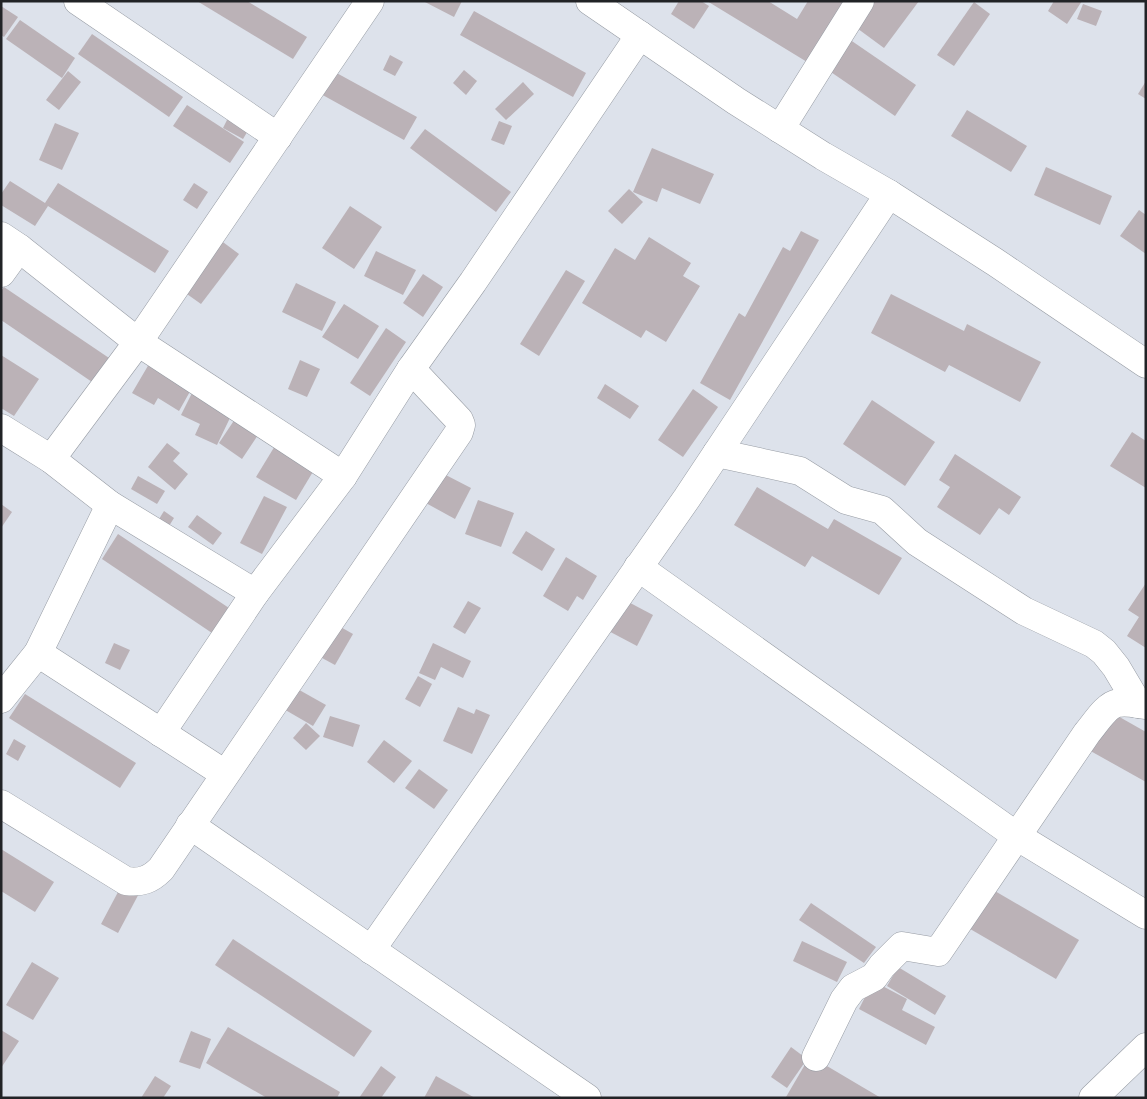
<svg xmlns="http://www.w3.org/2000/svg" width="1147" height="1099" font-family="Manrope,sans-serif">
  <rect width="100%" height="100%" fill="#dde2eb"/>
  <g fill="#bbb2b7">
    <polygon points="197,1 247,1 307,37 293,59"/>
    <polygon points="423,1 462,1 454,17"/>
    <polygon points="679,1 701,1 709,6 694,29 671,14"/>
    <polygon points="707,1 768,1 797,19 808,1 851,1 812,65"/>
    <polygon points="866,1 919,1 884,48 850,23"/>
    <polygon points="1054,1 1082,1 1067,24 1048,11"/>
    <polygon points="974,2 990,14 954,66 937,55"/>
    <polygon points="1083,4 1102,11 1096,26 1077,19"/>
    <polygon points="1,6 18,17 4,37 1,35"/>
    <polygon points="474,11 586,73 573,97 460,35"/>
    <polygon points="20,20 75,58 62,78 6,39"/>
    <polygon points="92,34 183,97 169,117 78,54"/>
    <polygon points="846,37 916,85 895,116 825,68"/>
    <polygon points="390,55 403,62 395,76 383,70"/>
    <polygon points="322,65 417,117 404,140 310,88"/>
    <polygon points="464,70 477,81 466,95 453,83"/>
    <polygon points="68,71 81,82 59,110 46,100"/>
    <polygon points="1146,81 1146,99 1138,94"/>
    <polygon points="523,82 534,94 506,120 495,109"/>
    <polygon points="187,105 244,142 230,163 173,126"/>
    <polygon points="967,110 1027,146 1011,172 951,136"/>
    <polygon points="228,118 249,129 243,139 223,128"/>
    <polygon points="499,121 512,126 504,145 491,140"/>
    <polygon points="55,123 79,133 62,170 39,160"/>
    <polygon points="425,129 511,192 496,212 410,148"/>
    <polygon points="652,148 714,174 700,204 662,188 657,202 633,192"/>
    <polygon points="1046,167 1112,196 1100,225 1034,195"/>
    <polygon points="10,181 45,203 58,183 169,251 155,273 48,206 35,226 1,205 1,194"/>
    <polygon points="194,183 208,192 197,209 183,200"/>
    <polygon points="629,189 643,202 622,224 608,211"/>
    <polygon points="350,206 382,227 354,269 322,248"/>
    <polygon points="1139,210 1146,215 1146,254 1120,236"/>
    <polygon points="208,231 239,254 201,304 170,282"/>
    <polygon points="801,231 819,240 730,400 700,383 739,313 745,317 783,247 790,251"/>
    <polygon points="649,237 691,263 683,276 700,286 666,342 646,330 641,338 582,303 615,248 635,260"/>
    <polygon points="376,251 416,270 403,295 364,276"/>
    <polygon points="566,270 585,281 539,356 520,344"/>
    <polygon points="423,274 443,287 423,317 403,303"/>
    <polygon points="296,283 336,302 322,331 282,312"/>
    <polygon points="4,287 112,360 95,384 1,320 1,291"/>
    <polygon points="891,294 964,331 967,324 1041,362 1020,402 949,365 945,372 871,333"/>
    <polygon points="344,304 379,326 358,359 322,337"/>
    <polygon points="386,328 406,342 370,396 350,383"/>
    <polygon points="159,347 201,372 179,411 158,398 154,405 132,393"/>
    <polygon points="1,355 39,379 14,416 1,408"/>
    <polygon points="300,360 320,369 307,397 288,389"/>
    <polygon points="200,377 240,397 217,445 195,435 200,424 181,415"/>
    <polygon points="605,384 639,406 630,419 597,398"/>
    <polygon points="693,389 718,407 683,457 658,440"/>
    <polygon points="872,400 935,442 905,486 843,444"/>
    <polygon points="243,407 266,423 242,459 219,443"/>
    <polygon points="284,431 323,455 296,500 256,477"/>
    <polygon points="1132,432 1146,441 1146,488 1110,466"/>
    <polygon points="167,443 180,453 173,461 188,474 175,490 148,467"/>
    <polygon points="955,454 1021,497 1009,515 999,508 980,535 937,507 950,487 939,480"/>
    <polygon points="440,472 471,488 455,519 424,502"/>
    <polygon points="138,476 165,491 157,504 131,489"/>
    <polygon points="757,487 828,529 834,519 902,558 879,595 812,556 805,567 734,525"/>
    <polygon points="264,496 287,507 262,554 240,543"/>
    <polygon points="478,500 514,513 501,547 465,534"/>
    <polygon points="1,504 12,512 1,528"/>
    <polygon points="164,511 174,518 161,539 151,532"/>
    <polygon points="197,515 222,533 213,545 188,527"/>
    <polygon points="526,531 555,549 542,571 512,553"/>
    <polygon points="118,534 229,608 212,633 102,559"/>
    <polygon points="566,557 597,576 583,600 577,596 568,611 543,596"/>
    <polygon points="1146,583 1146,648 1127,636 1139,617 1128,610"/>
    <polygon points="617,596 653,615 637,646 601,627"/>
    <polygon points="468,601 481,608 465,634 453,627"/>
    <polygon points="330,621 353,634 335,665 311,652"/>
    <polygon points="114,643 130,650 120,670 105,663"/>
    <polygon points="433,643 471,661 463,678 441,667 435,680 419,673"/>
    <polygon points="418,676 432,684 420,707 405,699"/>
    <polygon points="294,687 326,705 313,726 282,708"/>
    <polygon points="25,694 136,763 120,788 9,718"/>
    <polygon points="1100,706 1146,732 1146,782 1078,744"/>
    <polygon points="458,707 474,714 476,709 490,715 472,754 443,741"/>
    <polygon points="330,716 360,725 353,747 323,737"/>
    <polygon points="306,723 320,736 306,750 293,738"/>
    <polygon points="14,739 26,746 18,761 6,754"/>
    <polygon points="384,740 412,761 394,783 367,762"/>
    <polygon points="419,769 448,790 434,809 405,788"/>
    <polygon points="1,849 54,882 35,912 1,891"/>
    <polygon points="126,877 143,886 118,933 101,924"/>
    <polygon points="988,887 1079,940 1056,979 965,926"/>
    <polygon points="811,903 876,947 864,963 799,920"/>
    <polygon points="233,939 372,1031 354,1057 215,965"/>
    <polygon points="802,941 847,962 837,982 793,961"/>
    <polygon points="32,962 59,978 33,1020 6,1005"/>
    <polygon points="898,967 946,996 935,1015 887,986"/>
    <polygon points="873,981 907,999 902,1010 935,1027 926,1045 859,1009"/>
    <polygon points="228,1027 340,1092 337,1098 267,1098 206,1063"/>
    <polygon points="1,1030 19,1041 1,1068"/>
    <polygon points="191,1031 211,1039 200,1069 179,1062"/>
    <polygon points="791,1047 807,1059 787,1088 771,1077"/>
    <polygon points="810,1056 881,1098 786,1097"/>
    <polygon points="381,1066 396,1077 381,1098 359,1098"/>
    <polygon points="155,1076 171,1086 163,1098 141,1098"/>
    <polygon points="436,1076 475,1098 424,1098"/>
  </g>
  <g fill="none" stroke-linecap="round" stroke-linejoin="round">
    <g stroke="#979ca4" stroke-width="29">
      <g id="minor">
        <polyline points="78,1 278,137"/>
        <polyline points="590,1 736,101 823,156 889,194 995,262 1146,364"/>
        <polyline points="780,129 860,1"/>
        <polyline points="1,236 19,248 138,342 343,476"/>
        <polyline points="1,273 19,248"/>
        <polyline points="1,428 51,459 110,505 255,593"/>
        <polyline points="717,453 800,471 846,500 882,510 917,542 1024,611 1094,644 1104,652 1116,667 1138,704"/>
        <polyline points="51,459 138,342 370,1"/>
        <polyline points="638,567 1018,837 1146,915"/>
        <polyline points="38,653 225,774"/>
        <polyline points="1,699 38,653 110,505"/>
        <polyline points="161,733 255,593 343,476 411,369 473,282 640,35"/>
        <path d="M 1,804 L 126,881 C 141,883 150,880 161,869 L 459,432 L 461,425 L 459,420 L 411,369"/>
        <polyline points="190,825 587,1098"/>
        <polyline points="371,950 687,498 889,194"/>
        <path d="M 816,1057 L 844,1000 L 853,988 L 874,977 L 882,966 L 902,946 L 938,952 L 1087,733 C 1095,724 1106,705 1118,703 C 1127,701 1137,704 1146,705"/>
        <polyline points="1093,1098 1146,1047"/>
      </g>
    </g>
    <use href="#minor" stroke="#fff" stroke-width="28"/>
  </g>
  <rect width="1147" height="1099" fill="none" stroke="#212326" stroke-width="5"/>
</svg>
